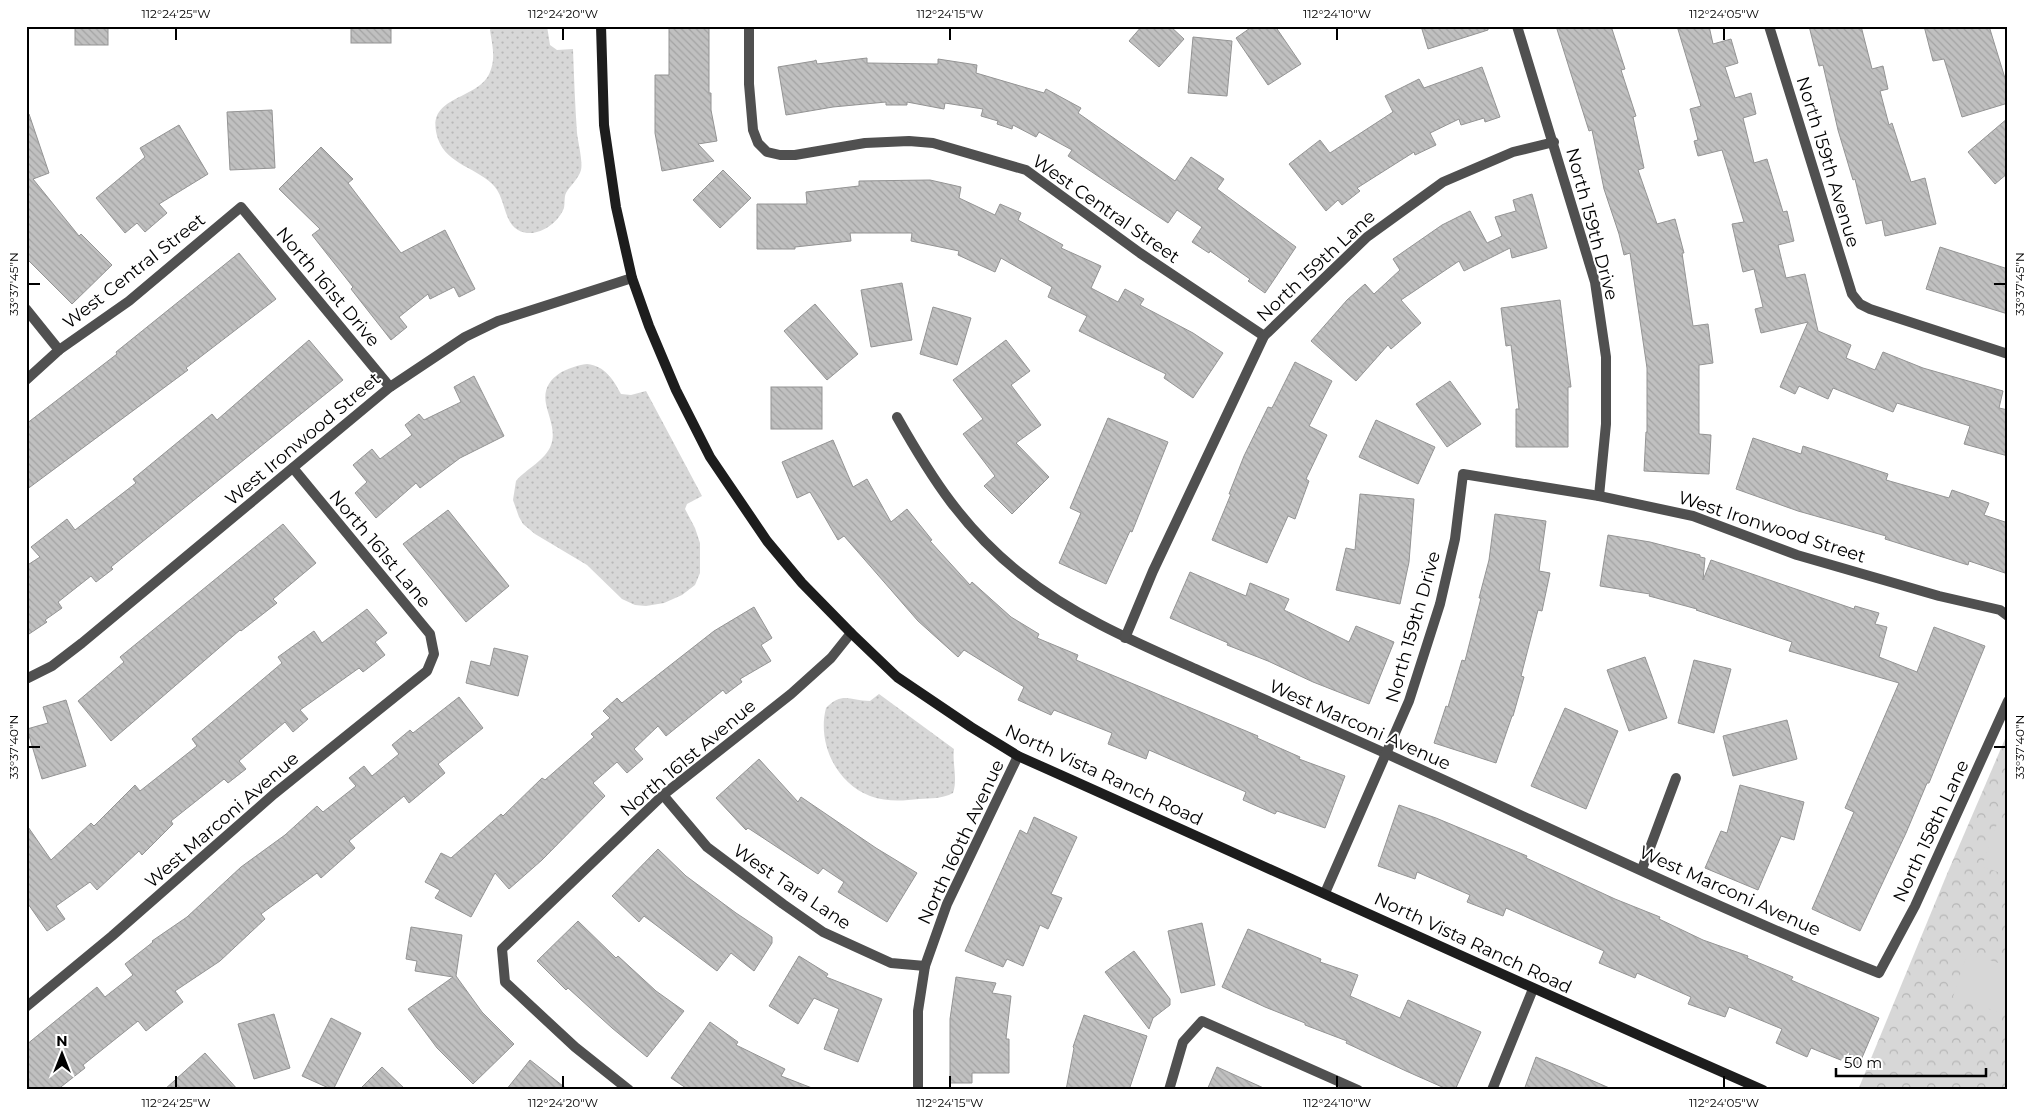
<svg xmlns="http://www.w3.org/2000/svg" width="2034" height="1116" font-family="Montserrat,sans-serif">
  <defs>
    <pattern id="grass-dots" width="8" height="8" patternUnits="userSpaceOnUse" patternTransform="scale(1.25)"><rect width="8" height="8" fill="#d7d7d7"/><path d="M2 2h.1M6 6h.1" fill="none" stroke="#b7b7b7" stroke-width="1.8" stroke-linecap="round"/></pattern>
    <pattern id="park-crowns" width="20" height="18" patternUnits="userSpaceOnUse" patternTransform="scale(1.25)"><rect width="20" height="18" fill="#d7d7d7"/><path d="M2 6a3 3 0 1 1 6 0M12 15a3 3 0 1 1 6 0" fill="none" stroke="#b7b7b7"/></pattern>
    <pattern id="building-back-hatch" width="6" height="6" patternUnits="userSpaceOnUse" patternTransform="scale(1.25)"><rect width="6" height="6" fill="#c0c0c0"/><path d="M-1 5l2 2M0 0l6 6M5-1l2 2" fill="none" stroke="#a3a3a3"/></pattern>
  </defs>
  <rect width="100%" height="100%" fill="#fff"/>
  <g fill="url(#grass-dots)">
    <path d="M 491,26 L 547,26 L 550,45 L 557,50 L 573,49 C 574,77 575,105 577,133 C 578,142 583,162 581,170 C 579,178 570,186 566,193 C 564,197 565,203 564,208 C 558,224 535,240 518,230 C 504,222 505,199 495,187 C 479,168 447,165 438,139 C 423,94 478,102 490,72 C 496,58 492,44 490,30 Z"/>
    <path d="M 587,364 C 605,366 613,379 621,394 L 631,395 L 646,391 L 702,496 L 687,504 L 685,509 L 695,528 L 700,543 L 700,573 L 695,585 L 682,595 L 664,603 L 646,606 L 635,605 L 622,599 L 587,565 L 535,534 L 523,524 L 519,517 L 513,500 L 516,481 C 526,469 546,460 551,445 C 556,431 549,418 546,404 C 541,378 566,367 587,364 Z"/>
    <path d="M 879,694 L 954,749 C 952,763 958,779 953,793 C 942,799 931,798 919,799 C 902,801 887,802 870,796 C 836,783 817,743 826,708 C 843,691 850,701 870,701 Z"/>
  </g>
  <polygon fill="url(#park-crowns)" points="2008,732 2008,1090 1858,1090 1947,874"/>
  <g fill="#d7d7d7">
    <polygon points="1999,818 2008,821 2008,876 1982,866"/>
    <polygon points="1967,953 2008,966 2008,1015 1953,997"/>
  </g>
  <g fill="url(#building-back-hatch)" stroke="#949494">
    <rect x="75" y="26" width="33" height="19"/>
    <rect x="351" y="26" width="40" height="17"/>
    <polygon points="669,26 709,26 709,93 711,93 711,110 717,141 698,144 714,161 662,171 655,133 655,75 669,75"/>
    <polygon points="1142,26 1170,26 1184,39 1159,67 1129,41"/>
    <polygon points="1253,26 1275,26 1301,64 1268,85 1236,38"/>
    <polygon points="1421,26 1488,26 1488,30 1428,49"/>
    <polygon points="1556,26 1611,26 1625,69 1621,70 1636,116 1633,117 1644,168 1638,170 1657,224 1675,219 1684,253 1682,253 1693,326 1708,324 1713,363 1699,365 1699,434 1711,435 1709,474 1644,471 1646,432 1647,432 1647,368 1630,253 1624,255 1619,234 1604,189 1592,130 1589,131"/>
    <polygon points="1677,26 1709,26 1713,44 1731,39 1738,63 1725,67 1735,98 1751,93 1756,114 1743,118 1754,163 1767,159 1783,212 1787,211 1794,241 1778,245 1786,278 1805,274 1818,331 1851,345 1846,358 1875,370 1883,352 1923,368 2003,391 1999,408 2008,410 2008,456 1964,444 1970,426 1897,403 1893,412 1833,388 1828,399 1799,386 1795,394 1780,387 1808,322 1761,333 1755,309 1763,307 1754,269 1743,272 1732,224 1744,222 1722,150 1698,156 1694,141 1698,140 1690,109 1701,106"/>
    <polygon points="1809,26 1861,26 1872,69 1883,66 1888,89 1880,91 1889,125 1892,123 1911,182 1925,178 1936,224 1885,236 1882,220 1866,224 1855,179 1853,180 1838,130 1823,65 1819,66"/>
    <polygon points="1924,26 1989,26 2008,88 2008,103 1962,117 1944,59 1933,61"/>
    <polygon points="1193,37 1232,41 1227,96 1188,93"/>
    <polygon points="867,58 867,63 938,64 938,59 977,65 976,73 1044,93 1046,89 1081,108 1078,113 1175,181 1191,157 1224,179 1217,189 1296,247 1265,293 1248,281 1250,279 1210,251 1209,253 1192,242 1202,227 1177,210 1168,223 1068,156 1072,150 1039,132 1036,137 1013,125 1012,129 997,124 998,121 981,116 983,109 945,103 944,109 907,102 907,105 886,105 886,102 833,107 786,115 778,67 814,61 816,60 817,64"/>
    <polygon points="1482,67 1500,117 1485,122 1484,118 1461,125 1459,119 1430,133 1436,145 1415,155 1414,152 1357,188 1360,191 1342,205 1338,200 1326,211 1289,164 1320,140 1330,153 1393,112 1385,96 1419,79 1424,88"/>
    <polygon points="272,110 275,168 230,170 227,112"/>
    <polygon points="26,114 29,114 49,173 33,179 79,236 81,234 112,265 72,304 26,258"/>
    <polygon points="2008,118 2008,173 1995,184 1968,152"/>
    <polygon points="179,125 208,174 159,204 167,213 145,232 137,223 125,233 96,198 145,157 140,148"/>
    <polygon points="321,147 353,179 348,183 401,253 445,230 475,289 459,297 454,287 430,299 428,294 399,317 407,327 391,340 351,289 353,287 312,235 320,229 279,189"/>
    <polygon points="723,170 751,198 720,228 693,200"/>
    <polygon points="930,180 961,187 959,198 995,215 1000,204 1021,213 1018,220 1063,245 1061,248 1101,266 1091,288 1118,302 1125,289 1144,299 1140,305 1193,333 1223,353 1193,398 1164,378 1166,374 1079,331 1087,316 1048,297 1052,287 1001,258 995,272 958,255 959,251 911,241 912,233 850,233 851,241 795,247 795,249 757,249 757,204 807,204 806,192 859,186 859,181"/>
    <polygon points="1532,194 1547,248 1512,258 1510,248 1464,271 1459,261 1401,300 1421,323 1391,349 1388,345 1356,381 1311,341 1347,300 1365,284 1374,294 1400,270 1393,259 1442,225 1470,211 1487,243 1502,236 1495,217 1516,211 1513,200"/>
    <polygon points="1940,247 2008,269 2008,314 1926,289"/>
    <polygon points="239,253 276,299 186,368 188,370 26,490 26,424 117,354 116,352"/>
    <polygon points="902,283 912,340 871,347 861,290"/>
    <polygon points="1560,300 1571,387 1568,387 1568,447 1516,447 1516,409 1519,409 1511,345 1506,346 1501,308"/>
    <polygon points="815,304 858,354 827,380 784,331"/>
    <polygon points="933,307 971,318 957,365 920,354"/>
    <polygon points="309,340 343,380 111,567 113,569 96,582 91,576 58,602 62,608 45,620 47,622 26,636 26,566 40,557 31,547 67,519 75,530 136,483 133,479 212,414 217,420"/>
    <polygon points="1006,340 1030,371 1011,385 1041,425 1016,443 1049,477 1012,514 984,486 995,476 963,434 983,419 953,380"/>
    <polygon points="1295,362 1332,381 1309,426 1327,435 1306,479 1309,481 1295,519 1288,516 1267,563 1212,540 1231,494 1229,494 1244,456 1268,407 1272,408"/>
    <polygon points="474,376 504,436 460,458 420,488 416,483 376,518 355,493 367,482 353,465 372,449 380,459 412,435 405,425 419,414 424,420 461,402 454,387"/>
    <polygon points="1450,381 1481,424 1447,447 1416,404"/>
    <rect x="771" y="387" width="51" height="42"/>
    <polygon points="1108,418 1168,442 1132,532 1130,531 1106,584 1059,563 1081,513 1070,508"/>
    <polygon points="1376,420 1435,447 1418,484 1359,457"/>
    <polygon points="1753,438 1801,454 1803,446 1888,474 1886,480 1949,498 1952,490 1989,503 1984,515 2008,523 2008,574 1969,561 1968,565 1885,539 1886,536 1798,511 1736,489"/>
    <polygon points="833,440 853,487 867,479 891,522 907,509 932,540 930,541 970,585 972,582 1011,617 1039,634 1037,638 1078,655 1076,660 1258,736 1257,738 1300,757 1299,759 1345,776 1325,828 1277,811 1275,814 1243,800 1246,792 1149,750 1146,759 1108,744 1112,733 1054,710 1051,715 1018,700 1024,687 964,650 958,657 918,621 844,536 838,540 810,492 797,498 782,462"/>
    <polygon points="1360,494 1414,499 1409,562 1400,604 1336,590 1346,548 1355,550"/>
    <polygon points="448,510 509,586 466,622 403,544"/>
    <polygon points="1495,514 1546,521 1539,571 1550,573 1542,611 1538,610 1521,676 1524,677 1513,716 1512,716 1496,763 1434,743 1446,706 1448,707 1462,660 1465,661 1481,598 1479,598 1489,560"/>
    <polygon points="283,524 316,563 273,599 277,603 241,631 240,630 111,741 78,701 124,662 120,657"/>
    <polygon points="1608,535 1650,542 1700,555 1700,557 1705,558 1703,580 1711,560 1854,609 1855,606 1879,613 1875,624 1887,627 1879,657 1917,672 1934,627 1985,646 1929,783 1927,783 1906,833 1860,931 1812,909 1854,812 1845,808 1899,683 1789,651 1792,642 1696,610 1697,609 1649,596 1650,594 1600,586"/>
    <polygon points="1190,572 1246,596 1250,583 1289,599 1284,610 1349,642 1356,626 1394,642 1369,704 1313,682 1268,661 1227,645 1228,643 1170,618"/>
    <polygon points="754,607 772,638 761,645 771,661 740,679 742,682 726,694 723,690 666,736 658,726 634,749 643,759 627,773 617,762 593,783 605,796 542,860 509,889 495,873 471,917 435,898 440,890 425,882 441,853 451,858 501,814 503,816 542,778 545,780 594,737 591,734 610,718 603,711 617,698 622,703 714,631"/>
    <polygon points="367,609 387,633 375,642 385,655 363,672 359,668 300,710 308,719 293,732 285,722 239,761 246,769 228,783 224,779 171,821 173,824 142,855 139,851 97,890 90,882 56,906 65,919 47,931 26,901 26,824 51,860 91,823 94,826 135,785 140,791 197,746 192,739 282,663 278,657 314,631 322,643"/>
    <polygon points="494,648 528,656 518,696 466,683 471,661 490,666"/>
    <polygon points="1645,657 1667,718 1629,731 1607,670"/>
    <polygon points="1694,660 1731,669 1714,733 1678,723"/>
    <polygon points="459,697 483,728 438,764 445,773 409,803 404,796 349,841 355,848 321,878 317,873 261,914 265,919 220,961 175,991 183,1002 146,1031 138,1021 83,1065 85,1068 57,1090 26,1090 26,1045 97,987 105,997 133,975 125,964 153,942 152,941 187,917 241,867 285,835 317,806 323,812 356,786 349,778 364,766 372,776 399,754 392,745 410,730 413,733"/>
    <polygon points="66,700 86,766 42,779 27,729 48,723 43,707"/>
    <polygon points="1565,708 1618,731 1586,809 1531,786"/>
    <polygon points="1787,720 1797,759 1733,776 1723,736"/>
    <polygon points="759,759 798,802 801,797 876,848 917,873 887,922 838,892 844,882 823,868 818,874 748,828 746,830 716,798"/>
    <polygon points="1740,785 1804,802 1794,840 1781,836 1758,890 1705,868 1721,831 1727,833"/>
    <polygon points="1399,805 1436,818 1527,856 1526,858 1615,899 1660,917 1659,919 1703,940 1748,956 1747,958 1793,977 1791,980 1879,1018 1858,1067 1811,1048 1807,1057 1776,1043 1782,1029 1729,1007 1725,1017 1688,1004 1691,997 1637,973 1635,978 1599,963 1604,951 1506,908 1503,916 1467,902 1470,895 1417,872 1415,879 1378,866"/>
    <polygon points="1034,817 1077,837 1051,894 1062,898 1048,929 1040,925 1023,966 1007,959 1003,967 965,951 1020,830 1027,834"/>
    <polygon points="658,849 686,876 736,913 772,937 772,943 754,971 731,953 717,971 644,916 639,922 612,896"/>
    <polygon points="578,921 616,958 618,956 656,991 684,1011 647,1057 612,1028 568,988 566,990 537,961"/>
    <polygon points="1202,923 1215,985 1181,993 1168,931"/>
    <polygon points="411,927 462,935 456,976 482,1012 514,1044 473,1084 437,1048 408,1009 453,977 415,971 417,961 406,959"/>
    <polygon points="1248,929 1321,959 1320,962 1358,975 1350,996 1400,1018 1408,1000 1481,1032 1455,1090 1449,1090 1406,1071 1346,1043 1347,1041 1305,1025 1305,1023 1265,1007 1222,987"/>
    <polygon points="1134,951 1170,999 1170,1005 1153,1018 1149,1029 1105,972"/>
    <polygon points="799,956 828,974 826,977 882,999 858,1062 824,1049 839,1009 814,998 798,1024 769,1006"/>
    <polygon points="956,977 996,983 992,993 1011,996 1006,1039 1009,1039 1009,1073 972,1073 972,1083 950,1083 950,1019"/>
    <polygon points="274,1014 290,1068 254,1079 238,1024"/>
    <polygon points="1084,1015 1147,1036 1129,1090 1066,1090 1074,1048 1073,1047"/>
    <polygon points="331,1018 361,1033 333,1090 302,1076"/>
    <polygon points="710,1022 738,1042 736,1045 785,1069 781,1076 812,1088 812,1090 689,1090 671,1078"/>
    <polygon points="205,1053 238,1090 164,1090"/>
    <polygon points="1536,1057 1568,1070 1614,1090 1524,1090"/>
    <polygon points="530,1060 568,1090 506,1090"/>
    <polygon points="382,1067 406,1090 359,1090"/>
    <polygon points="1217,1067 1268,1090 1207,1090"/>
  </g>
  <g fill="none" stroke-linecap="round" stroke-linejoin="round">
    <g stroke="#505050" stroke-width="10">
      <polyline points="749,26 749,84 753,130 758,143 767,152 780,155 795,155 865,143 909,141 933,143 1026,170 1140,253 1264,336"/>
      <polyline points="1517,26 1595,282 1606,357 1606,424 1599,496"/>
      <polyline points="1769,26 1852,294 1860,304 1870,309 2008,354"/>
      <polyline points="26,309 59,350"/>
      <polyline points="26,380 59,350 129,301 241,207 390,387"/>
      <path d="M 897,417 C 932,479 964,529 1021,574 C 1073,616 1137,643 1198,670 C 1254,695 1311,720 1367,745 C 1537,821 1705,904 1879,973 L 1915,906 L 2008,701"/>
      <polyline points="1125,638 1153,571 1264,336 1367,237 1443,182 1513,152 1554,142"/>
      <polyline points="26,679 52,666 82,643 390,387 465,337 498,321 632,278"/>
      <polyline points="663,795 707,847 783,904 823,932 891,963 925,966"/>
      <polyline points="1642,869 1676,778"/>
      <polyline points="1325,893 1409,701 1440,604 1455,539 1463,474 1599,496 1693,516 1797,555 1939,596 2000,610 2008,616"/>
      <polyline points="26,1007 112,936 274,794 427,671 434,654 430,634 293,468"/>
      <polyline points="629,1090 575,1047 505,982 502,949 663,795 791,694 831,658 851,633"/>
      <polyline points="918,1090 918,1011 925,966 947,904 1018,756"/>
      <polyline points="1169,1090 1183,1042 1202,1021 1358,1090"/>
      <polyline points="1492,1090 1533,989"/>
    </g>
    <path stroke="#1d1d1d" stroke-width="10" d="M 601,26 L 604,125 L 616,207 L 632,278 L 649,326 L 676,390 L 710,457 L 767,541 L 802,583 L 851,633 L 897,677 L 971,727 L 1018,756 C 1267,867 1514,981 1763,1090"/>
  </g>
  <path fill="none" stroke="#000" stroke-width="2" d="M 176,28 L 176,40M 563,28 L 563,40M 950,28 L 950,40M 1337,28 L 1337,40M 1724,28 L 1724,40M 28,284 L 40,284M 1994,284 L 2006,284M 28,747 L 40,747M 1994,747 L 2006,747M 176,1076 L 176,1088M 563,1076 L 563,1088M 950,1076 L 950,1088M 1337,1076 L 1337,1088M 1724,1076 L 1724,1088"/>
  <g text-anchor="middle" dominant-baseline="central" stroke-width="4" stroke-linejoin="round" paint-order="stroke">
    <g font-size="18" fill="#000" stroke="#fff">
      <text transform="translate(1828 162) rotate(73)">North 159th Avenue</text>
      <text transform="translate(1106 209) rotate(35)">West Central Street</text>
      <text transform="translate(1592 224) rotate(75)">North 159th Drive</text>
      <text transform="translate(1316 266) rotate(-43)">North 159th Lane</text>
      <text transform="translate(134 271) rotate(-38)">West Central Street</text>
      <text transform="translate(328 287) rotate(50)">North 161st Drive</text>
      <text transform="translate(303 439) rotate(-40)">West Ironwood Street</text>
      <text transform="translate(1772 527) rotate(18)">West Ironwood Street</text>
      <text transform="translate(380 549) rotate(50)">North 161st Lane</text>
      <text transform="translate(1413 627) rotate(-74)">North 159th Drive</text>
      <text transform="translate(1360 725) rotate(24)">West Marconi Avenue</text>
      <text transform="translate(688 758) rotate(-40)">North 161st Avenue</text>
      <text transform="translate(1104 775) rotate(25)">North Vista Ranch Road</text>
      <text transform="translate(222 820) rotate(-41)">West Marconi Avenue</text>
      <text transform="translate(1931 831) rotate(-65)">North 158th Lane</text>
      <text transform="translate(961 842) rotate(-65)">North 160th Avenue</text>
      <text transform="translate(792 887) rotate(34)">West Tara Lane</text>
      <text transform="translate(1730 891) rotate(24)">West Marconi Avenue</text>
      <text transform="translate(1473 943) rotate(25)">North Vista Ranch Road</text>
    </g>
  </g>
  <rect width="2034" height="1116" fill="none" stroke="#ffffff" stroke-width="55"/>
  <g transform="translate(62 1054)" stroke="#ffffff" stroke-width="4" paint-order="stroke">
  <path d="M0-4L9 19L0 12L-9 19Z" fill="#000000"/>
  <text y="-8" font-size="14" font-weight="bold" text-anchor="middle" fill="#000000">N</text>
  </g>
  <path d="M1836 1068v8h150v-8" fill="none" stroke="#000000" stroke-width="2.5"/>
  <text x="1844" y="1068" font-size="15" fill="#000000" stroke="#ffffff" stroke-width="4" paint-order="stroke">50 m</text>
  <rect x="28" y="28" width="1978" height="1060" fill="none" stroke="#000" stroke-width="2"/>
  <g font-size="12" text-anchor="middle" fill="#000">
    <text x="176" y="18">112°24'25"W</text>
    <text x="563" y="18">112°24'20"W</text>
    <text x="950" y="18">112°24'15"W</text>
    <text x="1337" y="18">112°24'10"W</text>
    <text x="1724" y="18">112°24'05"W</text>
    <text transform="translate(14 284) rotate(-90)" y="4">33°37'45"N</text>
    <text transform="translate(2020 284) rotate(-90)" y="4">33°37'45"N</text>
    <text transform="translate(14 747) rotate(-90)" y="4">33°37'40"N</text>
    <text transform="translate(2020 747) rotate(-90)" y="4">33°37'40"N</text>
    <text x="176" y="1107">112°24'25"W</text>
    <text x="563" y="1107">112°24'20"W</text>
    <text x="950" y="1107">112°24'15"W</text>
    <text x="1337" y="1107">112°24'10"W</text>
    <text x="1724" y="1107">112°24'05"W</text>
  </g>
</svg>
